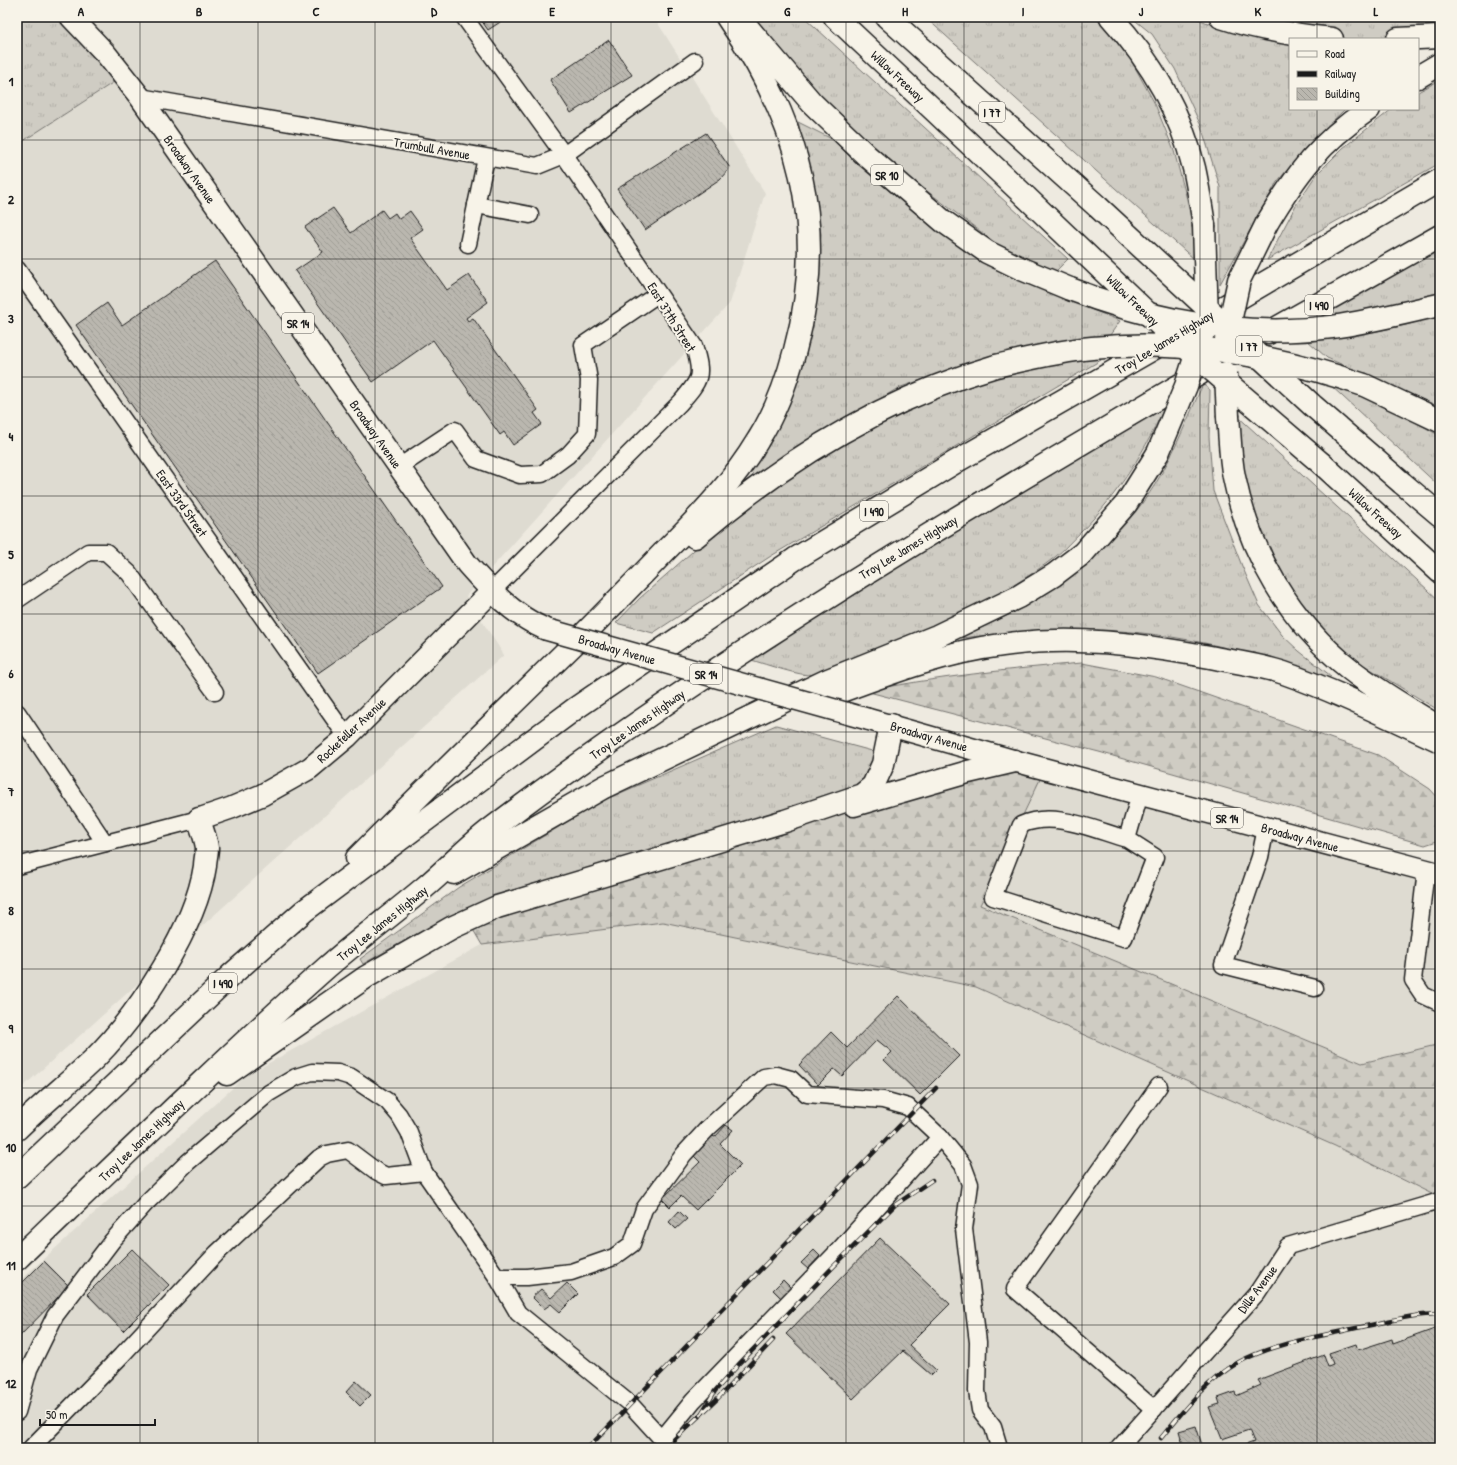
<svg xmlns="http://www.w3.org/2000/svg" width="1457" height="1465" font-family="'Patrick Hand',sans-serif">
  <defs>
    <pattern id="grass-tufts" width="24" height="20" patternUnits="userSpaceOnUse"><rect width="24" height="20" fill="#cfccc3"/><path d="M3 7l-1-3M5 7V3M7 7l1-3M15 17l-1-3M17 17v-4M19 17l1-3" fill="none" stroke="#b1afa7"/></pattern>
    <pattern id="forest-firs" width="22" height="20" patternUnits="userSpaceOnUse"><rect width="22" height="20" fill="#cfccc3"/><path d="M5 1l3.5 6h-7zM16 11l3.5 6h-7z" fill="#b1afa7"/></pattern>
    <pattern id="building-back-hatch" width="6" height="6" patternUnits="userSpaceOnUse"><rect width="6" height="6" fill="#bab7af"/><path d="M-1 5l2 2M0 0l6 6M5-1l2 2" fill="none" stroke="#9f9d96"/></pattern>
  </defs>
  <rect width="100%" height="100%" fill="#eeeae0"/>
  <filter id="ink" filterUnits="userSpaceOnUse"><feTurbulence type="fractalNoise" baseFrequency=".025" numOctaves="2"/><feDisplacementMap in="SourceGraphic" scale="8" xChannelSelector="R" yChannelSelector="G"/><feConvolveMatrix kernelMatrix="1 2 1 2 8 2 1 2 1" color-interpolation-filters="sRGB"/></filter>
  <g filter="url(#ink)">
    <g fill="#dedbd1">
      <polygon points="17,17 654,17 765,193 730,303 466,596 504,655 17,1092"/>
      <polygon points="1045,769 1440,874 1440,1044 1362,1063 980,905"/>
      <polygon points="663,922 976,987 1335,1146 1440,1198 1440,1448 17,1448 17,1283 247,1075 482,945"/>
    </g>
    <g fill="url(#grass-tufts)" stroke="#767470">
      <polygon points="17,17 71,17 123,76 17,145"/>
      <polygon points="754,17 804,17 1068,259 1055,272 1022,263 898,169 813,89"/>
      <polygon points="925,17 1096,17 1131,60 1155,104 1174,151 1192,218 1195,260"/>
      <polygon points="1131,17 1193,17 1223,29 1290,42 1290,109 1345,109 1308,145 1277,182 1220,284 1220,187 1201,126 1175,69 1152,34"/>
      <polygon points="1221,17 1440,17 1440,37 1398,39 1332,39"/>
      <polygon points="1440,80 1440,163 1267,260 1296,205 1316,175 1343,148 1392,109 1418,109 1418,92"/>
      <polygon points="798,122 832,139 856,163 917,214 993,265 1041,289 1120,321 1110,335 1059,342 992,356 898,388 754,477 749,468 790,399 808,342 814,306 821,234 810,172"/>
      <polygon points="1440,244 1440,293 1366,314 1311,317"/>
      <polygon points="1440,315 1440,407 1327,358 1307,340 1354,336 1406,325"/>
      <polygon points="1096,358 1101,360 771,556 653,633 616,623 640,598 710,536 818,458 915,406 980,381 1032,367"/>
      <path d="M 1328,383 C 1368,396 1404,415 1440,436 L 1440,487 Z"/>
      <path d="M 1203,384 L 1210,390 L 1209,437 L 1213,491 L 1242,566 L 1259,605 L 1282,635 L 1299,651 L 1331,676 L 1327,679 C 1250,650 1159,628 1076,630 C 1037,630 999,634 961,638 C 981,627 1004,618 1024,607 C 1074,577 1125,533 1156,483 C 1175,452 1188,417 1203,384 Z"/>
      <path d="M 1168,399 C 1147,449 1119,493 1081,532 C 1072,540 1064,550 1055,557 C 1005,596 946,620 890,645 C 878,649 815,676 808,675 C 789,673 760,662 741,657 Z"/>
      <polygon points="1234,413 1440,601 1440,711 1337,649 1284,589 1246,507"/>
      <polygon points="776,725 872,751 875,761 866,783 836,794 659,848 513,890 470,907 418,933 363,964 360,959 459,887 602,801"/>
    </g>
    <g fill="url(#forest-firs)" stroke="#767470">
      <path d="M 1082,663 L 1156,677 L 1378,755 L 1430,789 L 1440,800 L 1440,840 L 1425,845 L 1099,752 L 865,691 C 937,677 1009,669 1082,663 Z"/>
      <polygon points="1015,761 1045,769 980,905 1362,1063 1440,1044 1440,1198 1335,1146 976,987 663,922 482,945 468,921"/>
    </g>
    <g fill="url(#building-back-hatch)" stroke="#1c1c1c">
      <polygon points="479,17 508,17 488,30"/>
      <polygon points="609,40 632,75 571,113 550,80"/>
      <polygon points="706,133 730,168 720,179 645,230 617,189"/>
      <polygon points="333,208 351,233 382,210 388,218 395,213 399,219 410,211 423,229 410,238 447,290 469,275 488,302 466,318 468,321 473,318 538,410 534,413 542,424 513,445 504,432 500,435 433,340 373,382 295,271 323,252 305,227"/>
      <polygon points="215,261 442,587 318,673 76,325 107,303 122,325"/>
      <polygon points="898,996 959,1056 920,1095 884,1060 892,1052 877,1040 842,1076 834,1069 818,1085 799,1065 831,1032 847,1048"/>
      <polygon points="726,1125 733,1130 720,1144 741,1165 696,1210 681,1196 670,1207 662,1199 700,1162 692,1154 710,1135 715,1137"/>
      <polygon points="679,1211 687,1219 676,1229 669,1222"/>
      <polygon points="880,1238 950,1304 909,1345 936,1370 931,1375 903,1351 853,1399 786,1334"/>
      <polygon points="132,1249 169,1285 123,1331 87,1294"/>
      <polygon points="814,1250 820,1256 808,1269 801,1263"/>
      <polygon points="44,1261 69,1286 17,1339 17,1306 20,1303 17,1300 17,1288"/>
      <polygon points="783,1280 794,1291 784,1301 773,1290"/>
      <polygon points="567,1283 578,1294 560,1312 551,1304 544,1309 532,1297 541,1289 551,1298"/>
      <polygon points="1440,1327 1440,1448 1237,1448 1254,1442 1249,1430 1222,1439 1209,1407 1220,1404 1218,1398 1235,1392 1236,1396 1261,1385 1258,1380 1324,1355 1328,1366 1333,1364 1329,1353 1356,1344 1358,1350 1392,1339 1393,1344"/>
      <polygon points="356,1381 371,1395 360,1406 346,1392"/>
      <polygon points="1196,1426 1203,1448 1184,1448 1179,1431"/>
    </g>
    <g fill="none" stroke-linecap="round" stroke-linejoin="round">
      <g stroke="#1c1c1c" stroke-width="19">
        <g id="minor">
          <path d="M 464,17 L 564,155 L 694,346 C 703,376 701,379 680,403 L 492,591"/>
          <polyline points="140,97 537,166 564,155 695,61"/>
          <polyline points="476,205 530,215"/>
          <polyline points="468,244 486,158"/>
          <polyline points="17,269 347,737"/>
          <polyline points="399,467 455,430 476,459 520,475 542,474 568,455 587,434 589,380 583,345 658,294"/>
          <polyline points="17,600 88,552 106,552 129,573 215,692"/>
          <polyline points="17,712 105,843"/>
          <polyline points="1266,828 1260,857 1223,965 1315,988"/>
          <path d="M 1127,839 C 1094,830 1054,810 1021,825 L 993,897 L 1124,938 L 1155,857 L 1127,839 L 1140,794"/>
          <polyline points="17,866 199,819"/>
          <polyline points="1426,870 1413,980 1423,995 1440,1003"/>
          <polyline points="497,1277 527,1277 571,1272 614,1257 632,1244 644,1209 684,1154 708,1128 764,1077 776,1075 791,1079 807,1094 883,1100 908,1107 940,1137 963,1165 970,1184 964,1229 978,1342 977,1391 980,1410 993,1427 999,1447 998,1448"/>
          <polyline points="1154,1409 1015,1289 1159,1086"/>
          <polyline points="17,1412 29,1369 55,1316 112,1241 146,1203 188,1162 269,1093 296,1077 312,1072 338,1073 351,1077 387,1101 399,1115 409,1132 424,1172"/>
          <polyline points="31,1448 121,1356 217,1253 319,1158 327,1154 348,1150 376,1171 386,1176 424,1172 497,1277 518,1313 630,1404 662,1439"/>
          <polyline points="665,1448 662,1439 693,1401 839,1250 940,1137"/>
          <polyline points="1119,1448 1257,1293 1288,1246 1440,1201"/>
        </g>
      </g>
      <g stroke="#1c1c1c" stroke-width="24">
        <g id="major">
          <path d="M 71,17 L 106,54 L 140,97 L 467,564 C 490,590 513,615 545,629"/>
          <polyline points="867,719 1015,761 1440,874"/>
          <polyline points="199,819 231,808 262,795 310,768 347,737 492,591"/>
        </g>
      </g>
      <g stroke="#1c1c1c" stroke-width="25">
        <g id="highway">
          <polyline points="835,17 1026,197"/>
          <polyline points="887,17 1098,207"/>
          <path d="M 1111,17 C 1150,60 1180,110 1194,168 C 1198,186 1201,206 1204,225"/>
          <path d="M 1221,17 C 1257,29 1294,35 1332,39"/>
          <polyline points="748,28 812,103 866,155 943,221 987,252 1024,270 1070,289"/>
          <polyline points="1398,39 1440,37"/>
          <polyline points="1418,77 1440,64"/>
          <path d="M 1267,223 C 1297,173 1319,143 1369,109"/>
          <polyline points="1222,308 1440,180"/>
          <polyline points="1268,333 1440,236"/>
          <polyline points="1364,385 1440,421"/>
          <path d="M 1228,417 C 1230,437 1230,458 1234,477 C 1249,552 1290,622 1351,670 C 1379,692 1410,709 1440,728"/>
          <polyline points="1322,464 1440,572"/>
          <polyline points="1402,483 1440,515"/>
          <path d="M 695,537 C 783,462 885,398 996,366"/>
          <path d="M 814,701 C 875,679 937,653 1002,645 C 1075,635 1138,644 1210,657 C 1235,662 1260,665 1284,673 C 1338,692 1388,717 1440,741"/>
          <polyline points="854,805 968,772 1015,761"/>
          <path d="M 357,858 C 430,785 504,712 578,640 C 607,611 636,581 665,551 C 699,517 733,482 758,440 C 775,413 787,381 795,350 C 829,226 799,120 727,17"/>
          <polyline points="454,873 604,787 828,680 937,636 1018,597 1054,575 1083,553 1126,504 1158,453"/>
          <polyline points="227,1074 366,977 451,928 497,907 785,821 862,795 873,786 883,764 891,725"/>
          <path d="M 17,1129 C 42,1104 70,1082 95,1058 C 139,1014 196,927 205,866 C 205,860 207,853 207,848 C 206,838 201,828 199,819"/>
          <polyline points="17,1177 230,976 304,911 576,708 795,559 957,461 1165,342"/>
          <path d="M 17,1259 C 119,1161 220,1062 326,968 C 358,940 392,915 424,888 C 447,869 467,847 491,829 C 716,658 956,517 1199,374"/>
        </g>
      </g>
      <use href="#minor" stroke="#f7f3e8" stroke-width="16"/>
      <use href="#major" stroke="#f7f3e8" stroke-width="21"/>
      <use href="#highway" stroke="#f7f3e8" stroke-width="22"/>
      <g stroke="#1c1c1c" stroke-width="4.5">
        <g id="rail">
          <polyline points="700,1416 715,1391 740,1363 831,1269 895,1205 932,1180"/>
          <path d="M 1161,1438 C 1183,1411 1207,1380 1239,1362 C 1275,1343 1317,1337 1356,1328 C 1383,1323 1412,1314 1440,1314"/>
          <polyline points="588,1448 936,1088"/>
          <polyline points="665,1448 717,1399 773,1340"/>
        </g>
      </g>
      <use href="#rail" stroke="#f7f3e8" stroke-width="3" stroke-dasharray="9" stroke-linecap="butt"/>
      <g stroke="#1c1c1c" stroke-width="24" stroke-linecap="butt">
        <polyline id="major-bridge" points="545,629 867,719"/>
      </g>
      <g stroke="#1c1c1c" stroke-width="25" stroke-linecap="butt">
        <g id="highway-bridge">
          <polyline points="1026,197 1163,328 1322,464"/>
          <polyline points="1098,207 1312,405 1402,483"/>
          <path d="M 1070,289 C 1153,321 1243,338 1332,327 C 1368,322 1403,313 1439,305"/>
          <polyline points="1226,340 1239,280 1267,223"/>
          <path d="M 996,366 C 1028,359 1059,351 1092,348 C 1184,339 1276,355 1364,385"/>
          <polyline points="1226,373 1228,417"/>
          <polyline points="1158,453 1186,386 1207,320 1204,225"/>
        </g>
      </g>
      <use href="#major-bridge" stroke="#f7f3e8" stroke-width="21"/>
      <use href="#highway-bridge" stroke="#f7f3e8" stroke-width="22"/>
    </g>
  </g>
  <path fill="none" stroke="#1c1c1c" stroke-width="1" stroke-opacity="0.55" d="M 140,17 L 140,1448M 258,17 L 258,1448M 375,17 L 375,1448M 493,17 L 493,1448M 611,17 L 611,1448M 728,17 L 728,1448M 846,17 L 846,1448M 964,17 L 964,1448M 1082,17 L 1082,1448M 1200,17 L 1200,1448M 1317,17 L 1317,39M 1317,109 L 1317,1448M 17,140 L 1440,140M 17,259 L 1440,259M 17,377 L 1440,377M 17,496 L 1440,496M 17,614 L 1440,614M 17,732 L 1440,732M 17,851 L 1440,851M 17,969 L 1440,969M 17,1088 L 1440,1088M 17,1206 L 1440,1206M 17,1325 L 1440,1325"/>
  <g text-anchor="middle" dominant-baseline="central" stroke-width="4" stroke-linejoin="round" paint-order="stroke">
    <g fill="#f7f3e8" stroke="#5e5c59" stroke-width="1">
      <rect x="979" y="102" width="26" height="20" rx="3"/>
      <rect x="871" y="165" width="32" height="20" rx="3"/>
      <rect x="1305" y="295" width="28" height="20" rx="3"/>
      <rect x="282" y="313" width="32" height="20" rx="3"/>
      <rect x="1236" y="336" width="26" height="20" rx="3"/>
      <rect x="860" y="501" width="28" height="20" rx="3"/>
      <rect x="690" y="664" width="32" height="20" rx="3"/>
      <rect x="1211" y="808" width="32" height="20" rx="3"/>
      <rect x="209" y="973" width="28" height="20" rx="3"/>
    </g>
    <g font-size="12" font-weight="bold" fill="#1c1c1c">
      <text x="992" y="112">I 77</text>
      <text x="887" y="175">SR 10</text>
      <text x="1319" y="305">I 490</text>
      <text x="298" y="323">SR 14</text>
      <text x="1249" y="346">I 77</text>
      <text x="874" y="511">I 490</text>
      <text x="706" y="674">SR 14</text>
      <text x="1227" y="818">SR 14</text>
      <text x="223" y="983">I 490</text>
    </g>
    <g font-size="13" fill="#1c1c1c" stroke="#f7f3e8">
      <text transform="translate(898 76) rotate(43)">Willow Freeway</text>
      <text transform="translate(432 148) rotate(10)">Trumbull Avenue</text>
      <text transform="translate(190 169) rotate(55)">Broadway Avenue</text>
      <text transform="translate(1133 300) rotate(44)">Willow Freeway</text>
      <text transform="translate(672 317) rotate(58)">East 37th Street</text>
      <text transform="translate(1164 342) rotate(-31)">Troy Lee James Highway</text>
      <text transform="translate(376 434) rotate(55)">Broadway Avenue</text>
      <text transform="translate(182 503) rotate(55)">East 33rd Street</text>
      <text transform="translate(1376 513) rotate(42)">Willow Freeway</text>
      <text transform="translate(908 547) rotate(-31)">Troy Lee James Highway</text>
      <text transform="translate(617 649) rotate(16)">Broadway Avenue</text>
      <text transform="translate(637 724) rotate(-35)">Troy Lee James Highway</text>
      <text transform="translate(351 730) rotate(-43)">Rockefeller Avenue</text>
      <text transform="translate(929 736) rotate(16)">Broadway Avenue</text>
      <text transform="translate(1300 837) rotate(15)">Broadway Avenue</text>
      <text transform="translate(382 923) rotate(-39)">Troy Lee James Highway</text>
      <text transform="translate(141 1140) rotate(-44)">Troy Lee James Highway</text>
      <text transform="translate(1257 1289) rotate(-53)">Dille Avenue</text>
    </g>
  </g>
  <rect width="1457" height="1465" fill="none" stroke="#f7f3e8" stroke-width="44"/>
  <rect x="1289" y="38" width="130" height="72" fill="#f7f3e8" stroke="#9f9d96"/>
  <rect x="1297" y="51" width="20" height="6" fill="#f7f3e8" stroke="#9f9d96"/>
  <text x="1325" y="58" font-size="12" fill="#1c1c1c">Road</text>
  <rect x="1297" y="71" width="20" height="6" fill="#1c1c1c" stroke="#9f9d96"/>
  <text x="1325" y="78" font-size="12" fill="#1c1c1c">Railway</text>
  <rect x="1297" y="88" width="20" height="12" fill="url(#building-back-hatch)" stroke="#9f9d96"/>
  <text x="1325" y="98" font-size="12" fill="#1c1c1c">Building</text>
  <path d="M40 1419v6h115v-6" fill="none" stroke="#1c1c1c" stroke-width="2"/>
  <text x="46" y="1419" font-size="12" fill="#1c1c1c" stroke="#f7f3e8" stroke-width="3" paint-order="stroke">50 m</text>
  <rect x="22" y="22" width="1413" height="1421" fill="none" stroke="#1c1c1c" stroke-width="1.5"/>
  <g font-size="13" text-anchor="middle" font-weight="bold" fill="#1c1c1c">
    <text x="81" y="16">A</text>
    <text x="199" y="16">B</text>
    <text x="316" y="16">C</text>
    <text x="434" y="16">D</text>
    <text x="552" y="16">E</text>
    <text x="670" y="16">F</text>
    <text x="787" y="16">G</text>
    <text x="905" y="16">H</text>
    <text x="1023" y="16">I</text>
    <text x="1141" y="16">J</text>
    <text x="1258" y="16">K</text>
    <text x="1376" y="16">L</text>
    <text x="11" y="86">1</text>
    <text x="11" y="204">2</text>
    <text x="11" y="323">3</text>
    <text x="11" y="441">4</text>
    <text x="11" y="559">5</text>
    <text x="11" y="678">6</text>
    <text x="11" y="796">7</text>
    <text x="11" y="915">8</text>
    <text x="11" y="1033">9</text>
    <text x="11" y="1152">10</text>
    <text x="11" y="1270">11</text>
    <text x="11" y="1388">12</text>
  </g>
</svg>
